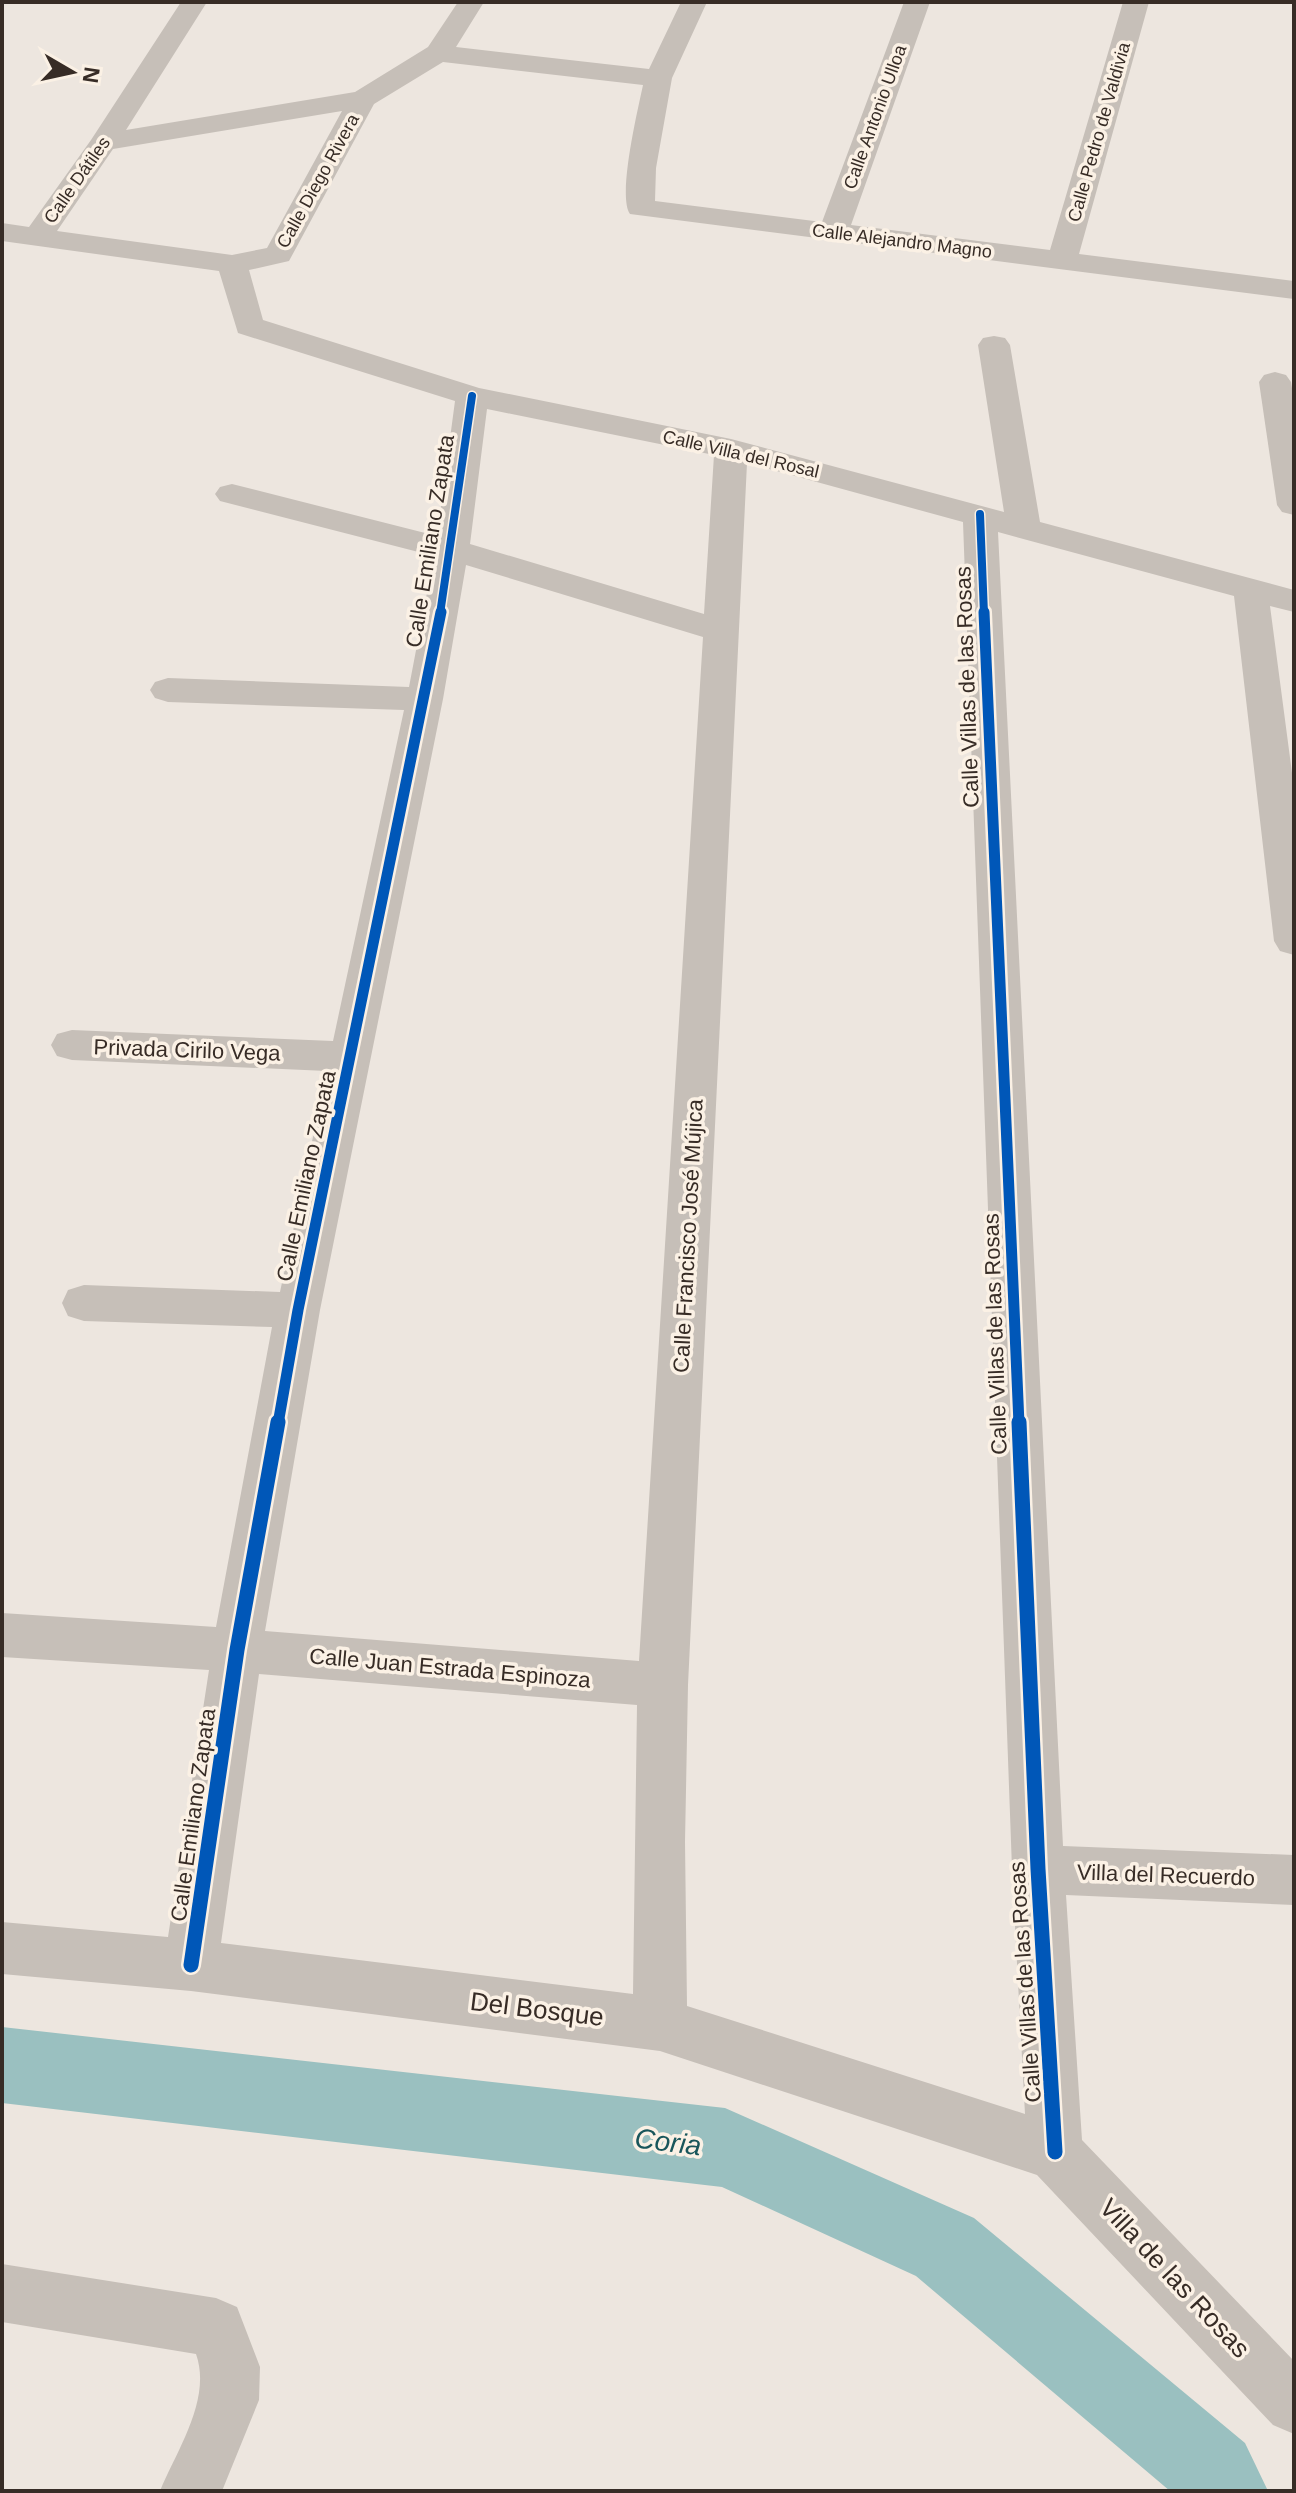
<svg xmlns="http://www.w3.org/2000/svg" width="1296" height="2493" font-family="Helvetica,sans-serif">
  <rect width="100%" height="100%" fill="#ede6df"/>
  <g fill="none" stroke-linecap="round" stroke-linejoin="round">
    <polygon fill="#9ac0c0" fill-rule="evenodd" points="2,2027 725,2108 974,2218 1245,2443 1268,2491 1170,2491 916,2276 722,2187 2,2103"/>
    <g fill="#c6bfb8" fill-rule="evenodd">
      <path d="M 181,2 L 207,2 L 126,130 L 355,92 L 428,47 L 458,2 L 484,2 L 456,47 L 649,69 L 681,2 L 707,2 L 672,78 L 656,168 L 655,201 L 822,222 L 904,2 L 930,2 L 851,225 L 1050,250 L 1123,2 L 1149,2 L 1079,254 L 1294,281 L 1294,299 L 630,214 C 617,196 638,109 643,85 L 443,62 L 374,104 L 289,261 L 249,270 L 263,320 L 479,388 L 731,439 L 1004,512 L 978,345 L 983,338 L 994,336 L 1005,338 L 1010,345 L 1040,522 L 1294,590 L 1294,612 L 1270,606 L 1294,788 L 1294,955 L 1280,951 L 1274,941 L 1234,596 L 998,532 L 1063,1846 L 1294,1855 L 1294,1905 L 1066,1895 L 1082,2140 L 1294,2361 L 1294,2434 L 1273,2425 L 1037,2175 L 660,2051 L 191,1991 L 2,1974 L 2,1922 L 168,1937 L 209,1670 L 2,1657 L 2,1613 L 216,1627 L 272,1327 L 84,1321 L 68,1316 L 62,1303 L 68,1290 L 84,1285 L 280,1292 L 327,1071 L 72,1060 L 57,1056 L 51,1045 L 57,1034 L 72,1030 L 333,1041 L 404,710 L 168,702 L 155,698 L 150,690 L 155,682 L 168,678 L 409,687 L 434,556 L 220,501 L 215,494 L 220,487 L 232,484 L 437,536 L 455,401 L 238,333 L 219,271 L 2,241 L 2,223 L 29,227 L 91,140 ZM 342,111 L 267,248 L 232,255 L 57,231 L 113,149 ZM 487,409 L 714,455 L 704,614 L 470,544 ZM 747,463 L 963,522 L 1012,1869 L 1025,2114 L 687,2006 L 685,1842 L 688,1685 ZM 466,565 L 703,637 L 639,1661 L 265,1631 L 320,1310 L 443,699 ZM 259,1674 L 637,1705 L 633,1994 L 221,1943 Z"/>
      <polygon points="1275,372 1286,375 1291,382 1294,401 1294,515 1282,512 1277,505 1259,382 1264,375"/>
      <path d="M 2,2264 L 216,2298 L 237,2307 L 260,2367 L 259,2400 L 222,2491 L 160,2491 C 177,2450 212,2399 196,2354 L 2,2322 Z"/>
    </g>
    <g stroke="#fbf1e5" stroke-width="11">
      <g id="cycleway-far2">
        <polyline points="980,514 984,614"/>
        <polyline points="440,614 472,396"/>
      </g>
    </g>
    <g stroke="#fbf1e5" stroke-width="16">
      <g id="cycleway-far1">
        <polyline points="984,612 1019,1424"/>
        <polyline points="278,1424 298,1310 441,612"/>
      </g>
    </g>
    <g stroke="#fbf1e5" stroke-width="20">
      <g id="cycleway">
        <polyline points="1019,1422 1038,1869 1055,2152"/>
        <polyline points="191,1965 237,1650 278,1422"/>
      </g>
    </g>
    <use href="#cycleway-far2" stroke="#0057b8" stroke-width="8"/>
    <use href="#cycleway-far1" stroke="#0057b8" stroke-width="11"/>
    <use href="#cycleway" stroke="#0057b8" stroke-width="15"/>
  </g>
  <g text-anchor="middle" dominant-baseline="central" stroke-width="7" stroke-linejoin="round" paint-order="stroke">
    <g font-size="18" fill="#372c26" stroke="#fbf1e5">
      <text transform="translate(875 117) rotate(-70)">Calle Antonio Ulloa</text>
      <text transform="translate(1099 132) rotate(-74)">Calle Pedro de Valdivia</text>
      <text transform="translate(77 180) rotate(-55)">Calle Dátiles</text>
      <text transform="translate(318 181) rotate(-61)">Calle Diego Rivera</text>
      <text transform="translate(902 241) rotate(7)">Calle Alejandro Magno</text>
      <text transform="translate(741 454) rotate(13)">Calle Villa del Rosal</text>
    </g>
    <g font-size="22" fill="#372c26" stroke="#fbf1e5">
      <text transform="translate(430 541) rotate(-81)">Calle Emiliano Zapata</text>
      <text transform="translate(967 687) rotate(-92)">Calle Villas de las Rosas</text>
      <text transform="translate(187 1050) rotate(2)">Privada Cirilo Vega</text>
      <text transform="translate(306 1176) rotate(-78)">Calle Emiliano Zapata</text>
      <text transform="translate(688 1236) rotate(-87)">Calle Francisco José Mújica</text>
      <text transform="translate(995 1334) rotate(-92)">Calle Villas de las Rosas</text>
      <text transform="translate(450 1668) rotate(5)">Calle Juan Estrada Espinoza</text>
      <text transform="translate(193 1815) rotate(-82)">Calle Emiliano Zapata</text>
      <text transform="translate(1166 1875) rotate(2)">Villa del Recuerdo</text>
      <text transform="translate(1025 1982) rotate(-94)">Calle Villas de las Rosas</text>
    </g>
    <g font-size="26" fill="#372c26" stroke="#fbf1e5">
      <text transform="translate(537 2009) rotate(7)">Del Bosque</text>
      <text transform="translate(1175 2278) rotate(47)">Villa de las Rosas</text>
    </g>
    <g font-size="28" font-style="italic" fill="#19565b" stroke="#fbf1e5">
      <text transform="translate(668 2142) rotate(7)">Coria</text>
    </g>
  </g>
  <rect width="1296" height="2493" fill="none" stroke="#372c26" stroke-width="8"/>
  <g transform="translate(72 72) rotate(99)" stroke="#fbf1e5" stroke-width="6" paint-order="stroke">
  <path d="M0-6L14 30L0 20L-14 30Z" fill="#372c26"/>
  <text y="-12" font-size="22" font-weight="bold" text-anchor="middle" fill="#372c26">N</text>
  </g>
</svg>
